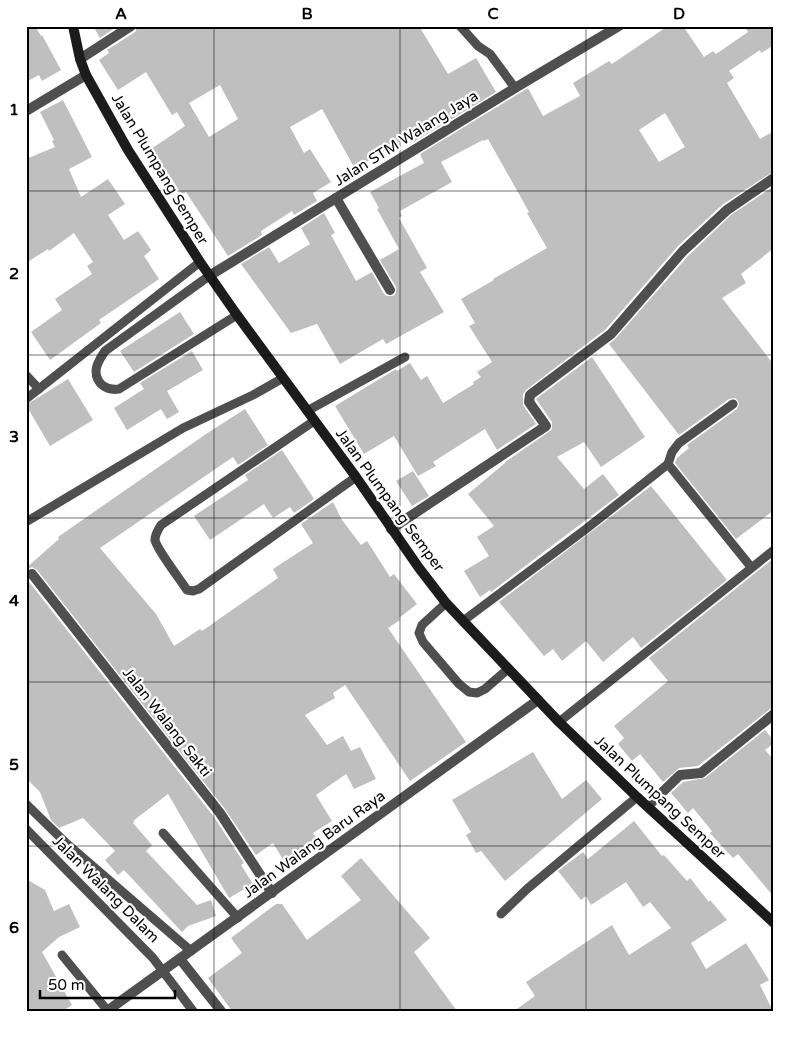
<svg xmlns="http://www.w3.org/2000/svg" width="800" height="1037" font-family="'Varela Round',sans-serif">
  <rect width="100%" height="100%" fill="#fff"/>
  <g fill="#bfbfbf" fill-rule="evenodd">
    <polygon points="26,26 35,26 41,36 42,35 61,70 42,81 39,75 26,82"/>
    <polygon points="93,26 118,26 100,38"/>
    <path d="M 138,26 L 419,26 L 448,74 L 476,58 L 496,92 L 414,142 L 410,135 L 355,169 L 322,109 L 290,127 L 304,153 L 310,149 L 331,182 L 313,193 L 317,201 L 294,215 L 292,211 L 261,231 L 262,235 L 228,256 L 186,192 L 182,195 L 168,173 L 166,174 L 151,149 L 185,126 L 177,112 L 172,115 L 146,72 L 118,90 L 99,60 L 109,53 L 107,50 L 135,32 ZM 220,85 L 238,119 L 209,137 L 189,103 Z"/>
    <path d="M 668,26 L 683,26 L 704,57 L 713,51 L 716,54 L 748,32 L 744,26 L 774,26 L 774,45 L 761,53 L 760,50 L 729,71 L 734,78 L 727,83 L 760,139 L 774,131 L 774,171 L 722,205 L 678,246 L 606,329 L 526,390 L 523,394 L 523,405 L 536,424 L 497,450 L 485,429 L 433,462 L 436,466 L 418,476 L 394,436 L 364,454 L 335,406 L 396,369 L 397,371 L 410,363 L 421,380 L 427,376 L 443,403 L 474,384 L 473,382 L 481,377 L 477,372 L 492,362 L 469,326 L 475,323 L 461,299 L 494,280 L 493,279 L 547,248 L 527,213 L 529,212 L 488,139 L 484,141 L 483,140 L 441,162 L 452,182 L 400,211 L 402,216 L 399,218 L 427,268 L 420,272 L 444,312 L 386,344 L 383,339 L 340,364 L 317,324 L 291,333 L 241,264 L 269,247 L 279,263 L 310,244 L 301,228 L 324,213 L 335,233 L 331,235 L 356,281 L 372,272 L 384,294 L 387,296 L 393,296 L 396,293 L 396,287 L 380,260 L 399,249 L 377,209 L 379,208 L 370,192 L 424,163 L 420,154 L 528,88 L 543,116 L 580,96 L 573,83 L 609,61 L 612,64 ZM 665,113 L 685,147 L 659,162 L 639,130 Z"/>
    <polygon points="63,100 92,157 69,169 81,197 108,179 125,204 108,215 124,240 138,231 151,250 144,256 159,279 99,320 101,323 50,360 31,332 62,310 55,299 92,274 87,266 93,262 74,233 49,251 48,249 26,263 26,159 55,147 52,141 54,140 40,112"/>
    <polygon points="774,186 774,248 741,274 746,283 722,298 774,365 774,510 736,539 675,463 677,458 689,448 687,445 737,409 739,404 738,401 735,398 729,399 679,435 609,344 616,338 688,256 731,215"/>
    <polygon points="180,312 194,334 134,372 120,351"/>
    <polygon points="192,351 203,370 167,391 179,412 167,419 161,409 127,430 114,408 144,389 140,383"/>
    <polygon points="592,357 645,437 601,467 584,442 557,457 584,489 603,474 619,495 491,592 490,590 480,597 464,571 489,556 477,537 494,526 468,494 505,463 505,462 550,431 552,429 552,422 536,399"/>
    <polygon points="68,379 93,420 50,446 26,405"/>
    <polygon points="245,409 268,445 238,465 233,457 100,548 156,614 174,646 200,629 202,631 278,578 273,569 313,543 301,524 333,502 342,520 361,545 367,541 390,577 394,574 417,604 399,618 400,620 388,628 466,742 410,781 345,685 333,693 335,698 305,715 327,745 343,736 351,751 360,747 376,779 354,789 346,774 316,795 332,821 313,833 320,843 301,855 302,856 287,866 273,843 256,855 225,809 37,570 32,567 26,570 26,568 59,539 58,537 206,434"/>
    <polygon points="282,450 314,499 294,513 290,507 273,518 264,504 210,540 194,516 248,480 245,475"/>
    <polygon points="413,471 429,496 412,506 396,481"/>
    <polygon points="651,486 727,580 641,648 633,637 603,662 586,641 562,661 553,649 544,656 499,602"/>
    <polygon points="774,558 774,707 770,709 698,766 679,768 663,782 640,754 632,761 618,744 624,738 614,726 668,681 649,658"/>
    <polygon points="26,578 214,817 244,863 241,865 253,884 229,898 168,794 133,821 135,822 133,823 152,845 146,851 197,905 211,900 216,916 188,926 182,932 124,870 118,875 105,860 115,851 83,818 59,828 51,820 40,792 26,778"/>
    <polygon points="765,730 774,741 774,743 765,750 774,760 774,897 738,854 733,858 710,833 712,831 693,808 688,813 671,793 683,782 705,778"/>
    <polygon points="533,752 562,799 586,780 602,799 505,881 481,851 476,853 466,835 471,832 452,800"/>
    <polygon points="634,821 662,856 664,855 687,881 690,878 709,902 710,900 727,920 691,943 706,969 746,943 769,980 760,985 773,1011 514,1011 535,996 526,982 612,925 629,955 671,928 650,902 643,907 626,882 591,905 586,896 581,900 558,871 583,852 588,859"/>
    <polygon points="361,858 430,938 414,952 457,1011 232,1011 208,978 242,953 231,938 276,904 282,904 307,940 361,900 341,876"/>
    <polygon points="26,879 45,890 54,911 69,904 80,927 59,937 42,952 72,1005 63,1011 26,1011"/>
  </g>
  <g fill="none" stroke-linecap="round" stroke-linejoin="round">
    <g stroke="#4f4f4f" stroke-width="9">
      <polyline points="460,26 478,46 490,54 515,88"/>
      <path d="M 209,276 L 105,351 C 101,357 96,364 96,371 C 96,384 107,391 119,389 L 237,315"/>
      <polyline points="26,375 39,389"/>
      <polyline points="26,399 200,262"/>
      <polyline points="307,411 405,357"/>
      <path d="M 314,421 L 161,525 C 158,530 155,534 155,540 C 157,550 180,579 187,590 L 193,591 L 199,589 L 356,477"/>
      <polyline points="668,464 751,567"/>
      <polyline points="26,522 183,428 253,395 283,378"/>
      <polyline points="446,603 422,625 419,633 423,642 459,684 469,692 477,693 485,689 508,669"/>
      <polyline points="463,621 586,529 668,464 672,452 679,443 733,404"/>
      <polyline points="559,722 774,550"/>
      <polyline points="26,804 67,844 191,951"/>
      <polyline points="26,829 153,958 193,1011"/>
      <polyline points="163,833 238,918"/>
      <polyline points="501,914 527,889 637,797"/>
      <polyline points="62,955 107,1010"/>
    </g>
    <g stroke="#4f4f4f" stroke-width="10">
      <polyline points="80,59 131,26"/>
      <polyline points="26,111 86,75"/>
      <polyline points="336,198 390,290"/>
      <polyline points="209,276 515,88 619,26"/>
      <polyline points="391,529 546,426 529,402 530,395 611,334 683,251 727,210 774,178"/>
      <polyline points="32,574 220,813 272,893"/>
      <polyline points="648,806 680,775 701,773 774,714"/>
      <polyline points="180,959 221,1011"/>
    </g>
    <polyline stroke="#4f4f4f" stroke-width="10" points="107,1011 538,700"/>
    <polyline stroke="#1c1c1c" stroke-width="10" points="73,26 80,59 86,75 128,150 200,262 237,315 356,477 419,568 446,603 559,722 637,797 774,923"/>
  </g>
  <path fill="none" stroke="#000" stroke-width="1" stroke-opacity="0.55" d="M 214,26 L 214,1011M 400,26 L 400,1011M 586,26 L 586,1011M 26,191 L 774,191M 26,355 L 774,355M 26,518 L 774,518M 26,682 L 774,682M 26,846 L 774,846"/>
  <g text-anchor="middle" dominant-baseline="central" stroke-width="4.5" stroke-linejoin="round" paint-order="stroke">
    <g font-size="15" fill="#000" stroke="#fff">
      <text transform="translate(406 138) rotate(-32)">Jalan STM Walang Jaya</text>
      <text transform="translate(160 169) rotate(59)">Jalan Plumpang Semper</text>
      <text transform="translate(390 500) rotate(54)">Jalan Plumpang Semper</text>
      <text transform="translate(167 722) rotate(52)">Jalan Walang Sakti</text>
      <text transform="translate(660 797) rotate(43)">Jalan Plumpang Semper</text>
      <text transform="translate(314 844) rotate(-36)">Jalan Walang Baru Raya</text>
      <text transform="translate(106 889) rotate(45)">Jalan Walang Dalam</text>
    </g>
  </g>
  <rect width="800" height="1037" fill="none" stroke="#ffffff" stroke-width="55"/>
  <path d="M40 990v8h135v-8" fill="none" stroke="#000000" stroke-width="2.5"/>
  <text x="48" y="990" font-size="15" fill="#000000" stroke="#ffffff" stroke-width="4" paint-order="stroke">50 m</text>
  <rect x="28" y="28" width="744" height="982" fill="none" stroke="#000" stroke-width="2"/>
  <g font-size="16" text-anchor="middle" font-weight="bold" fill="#000">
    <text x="121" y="19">A</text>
    <text x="307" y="19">B</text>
    <text x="493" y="19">C</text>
    <text x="679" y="19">D</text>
    <text x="14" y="115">1</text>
    <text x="14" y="279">2</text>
    <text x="14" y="442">3</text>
    <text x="14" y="606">4</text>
    <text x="14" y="770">5</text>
    <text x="14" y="933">6</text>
  </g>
</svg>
